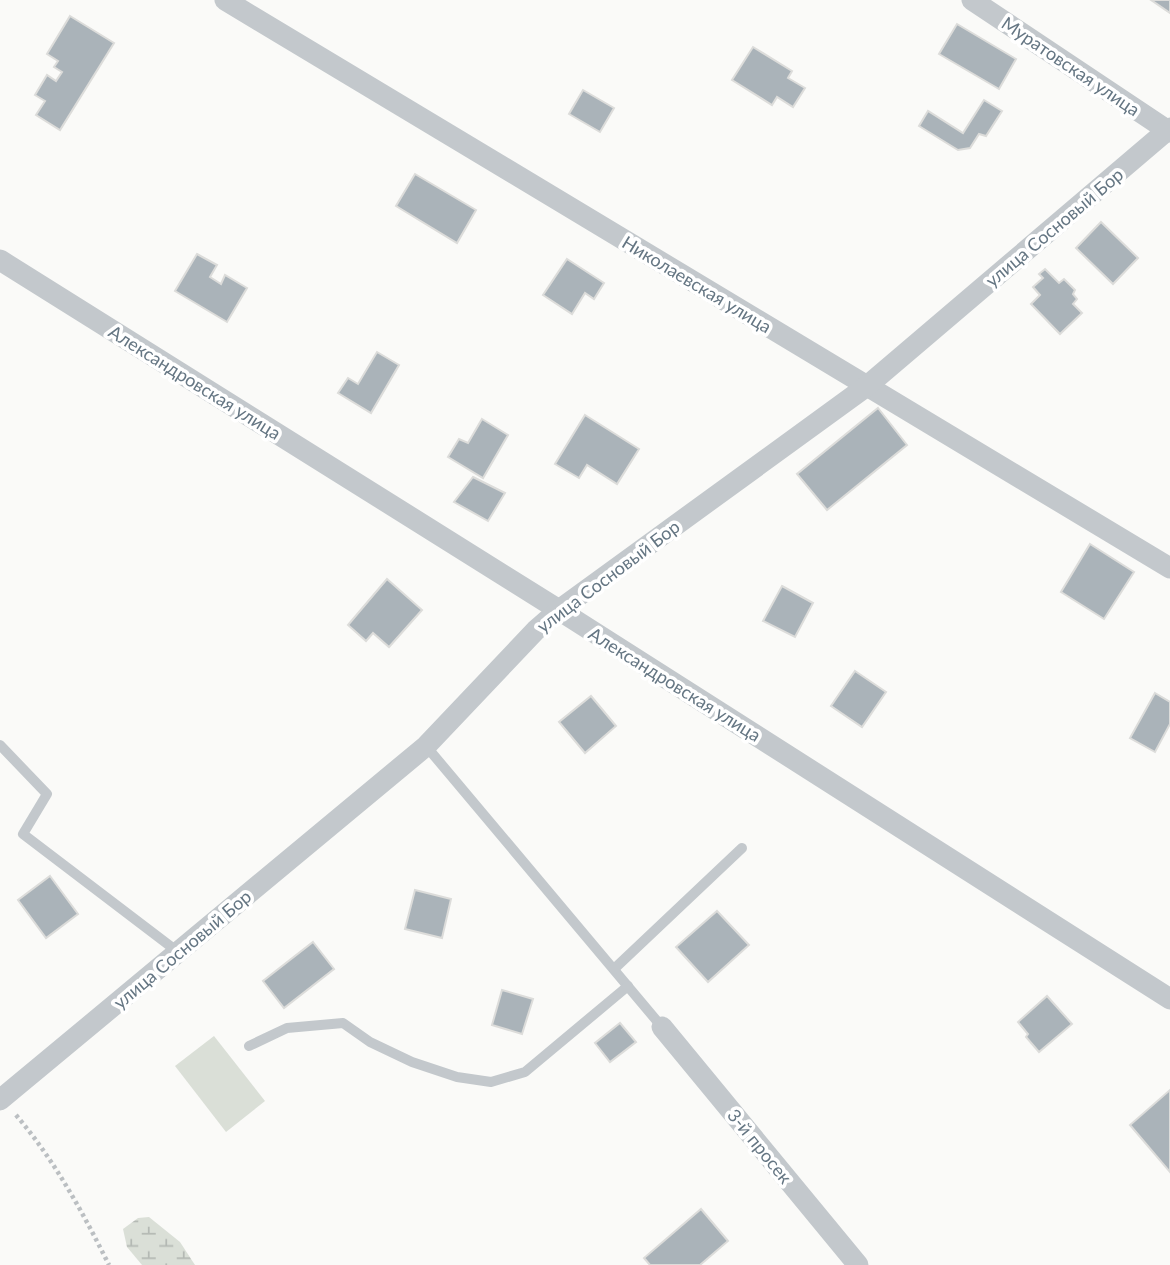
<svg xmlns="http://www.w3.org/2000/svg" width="1170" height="1265" font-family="Lato,sans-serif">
  <defs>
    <pattern id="wetland-marsh" width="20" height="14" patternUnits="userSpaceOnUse" patternTransform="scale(1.75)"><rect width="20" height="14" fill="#dadfd7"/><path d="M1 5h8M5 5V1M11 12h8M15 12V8" fill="none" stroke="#b4b9b4"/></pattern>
  </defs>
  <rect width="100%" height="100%" fill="#fafaf8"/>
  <polygon fill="url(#wetland-marsh)" points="149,1217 180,1242 195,1265 142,1265 127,1247 123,1229 138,1218"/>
  <polygon fill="#dadfd7" points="214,1036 265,1101 226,1132 175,1066"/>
  <g fill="#aab3b9" stroke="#dcdcda" stroke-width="2">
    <polygon points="1151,0 1170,0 1170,13"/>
    <polygon points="70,16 114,43 60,130 36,115 45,101 35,95 47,75 56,81 62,72 54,67 58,61 47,54"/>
    <polygon points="957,24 1016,59 999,89 939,54"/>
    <polygon points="753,47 792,71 788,78 805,88 793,107 777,97 772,105 732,80"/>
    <polygon points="583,90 614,108 600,132 569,114"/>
    <polygon points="984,100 1002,111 986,136 979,134 970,148 958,150 919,126 928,111 963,133"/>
    <polygon points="415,174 476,210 457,243 396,206"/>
    <polygon points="1101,222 1138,258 1113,284 1076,248"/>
    <polygon points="197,254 217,265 210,277 221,284 225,275 247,288 227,322 175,291"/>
    <polygon points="567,259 604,283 594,299 585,293 572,314 543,295"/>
    <polygon points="1045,269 1059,283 1064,279 1075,290 1073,294 1077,299 1073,304 1082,313 1060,334 1031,304 1040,295 1033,287 1043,278 1039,274"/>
    <polygon points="377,352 399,365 371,413 338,393 348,378 358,384"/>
    <polygon points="878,408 907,445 827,510 797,474"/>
    <polygon points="585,415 639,449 617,484 587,465 579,478 555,464"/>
    <polygon points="482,419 508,435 483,478 448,457 459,439 468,443"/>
    <polygon points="473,477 505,493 488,521 454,502"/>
    <polygon points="1090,544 1134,572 1104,619 1061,592"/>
    <polygon points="387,579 422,610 389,647 373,633 366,641 348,625"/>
    <polygon points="782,586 813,603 795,637 763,621"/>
    <polygon points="855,671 886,692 862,727 831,706"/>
    <polygon points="1155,693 1170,702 1170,724 1155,752 1130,738"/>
    <polygon points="591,696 616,726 585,753 559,722"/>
    <polygon points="50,876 78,914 46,938 18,900"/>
    <polygon points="415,890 451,899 442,938 405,929"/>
    <polygon points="717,911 749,945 708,982 676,947"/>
    <polygon points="313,942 334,969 284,1008 263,981"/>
    <polygon points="502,990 533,999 522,1034 492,1025"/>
    <polygon points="1047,996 1072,1024 1039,1052 1026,1037 1028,1034 1018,1022"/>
    <polygon points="620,1023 636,1042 610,1062 595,1043"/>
    <polygon points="1170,1090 1170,1172 1130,1125"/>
    <polygon points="701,1209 728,1241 700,1265 650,1265 644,1258"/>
  </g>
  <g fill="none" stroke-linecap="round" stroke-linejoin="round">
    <path stroke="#bbbfc2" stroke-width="4.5" stroke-dasharray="3.5 3.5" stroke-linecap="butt" d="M 16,1115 C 55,1161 82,1211 109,1265"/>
    <g stroke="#c3c8cc" stroke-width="10">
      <polyline points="0,745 47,794 23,834 178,952"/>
      <polyline points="426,746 662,1027"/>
      <polyline points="614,969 742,848"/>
      <polyline points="249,1046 287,1028 343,1023 370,1042 412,1062 457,1077 491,1082 525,1072 628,986"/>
    </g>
    <g stroke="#c3c8cc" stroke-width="21">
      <polyline points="225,0 1170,568"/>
      <polyline points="972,0 1170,132"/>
      <polyline points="0,260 559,610 1170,999"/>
      <polyline points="662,1027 858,1265"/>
      <polyline points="0,1100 426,746 536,630 559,610 867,386 1170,128"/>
    </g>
  </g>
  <g text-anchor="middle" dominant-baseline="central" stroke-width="7" stroke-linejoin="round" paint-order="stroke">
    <g font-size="18" fill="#657683" stroke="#fff">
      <text transform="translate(1071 66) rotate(34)">Муратовская улица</text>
      <text transform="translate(1054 227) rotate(-40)">улица Сосновый Бор</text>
      <text transform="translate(697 284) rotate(31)">Николаевская улица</text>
      <text transform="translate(195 382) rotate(32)">Александровская улица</text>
      <text transform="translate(608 576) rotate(-37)">улица Сосновый Бор</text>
      <text transform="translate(675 684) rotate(32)">Александровская улица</text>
      <text transform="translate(182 949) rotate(-40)">улица Сосновый Бор</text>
      <text transform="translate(760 1146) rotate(51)">3-й просек</text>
    </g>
  </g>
</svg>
